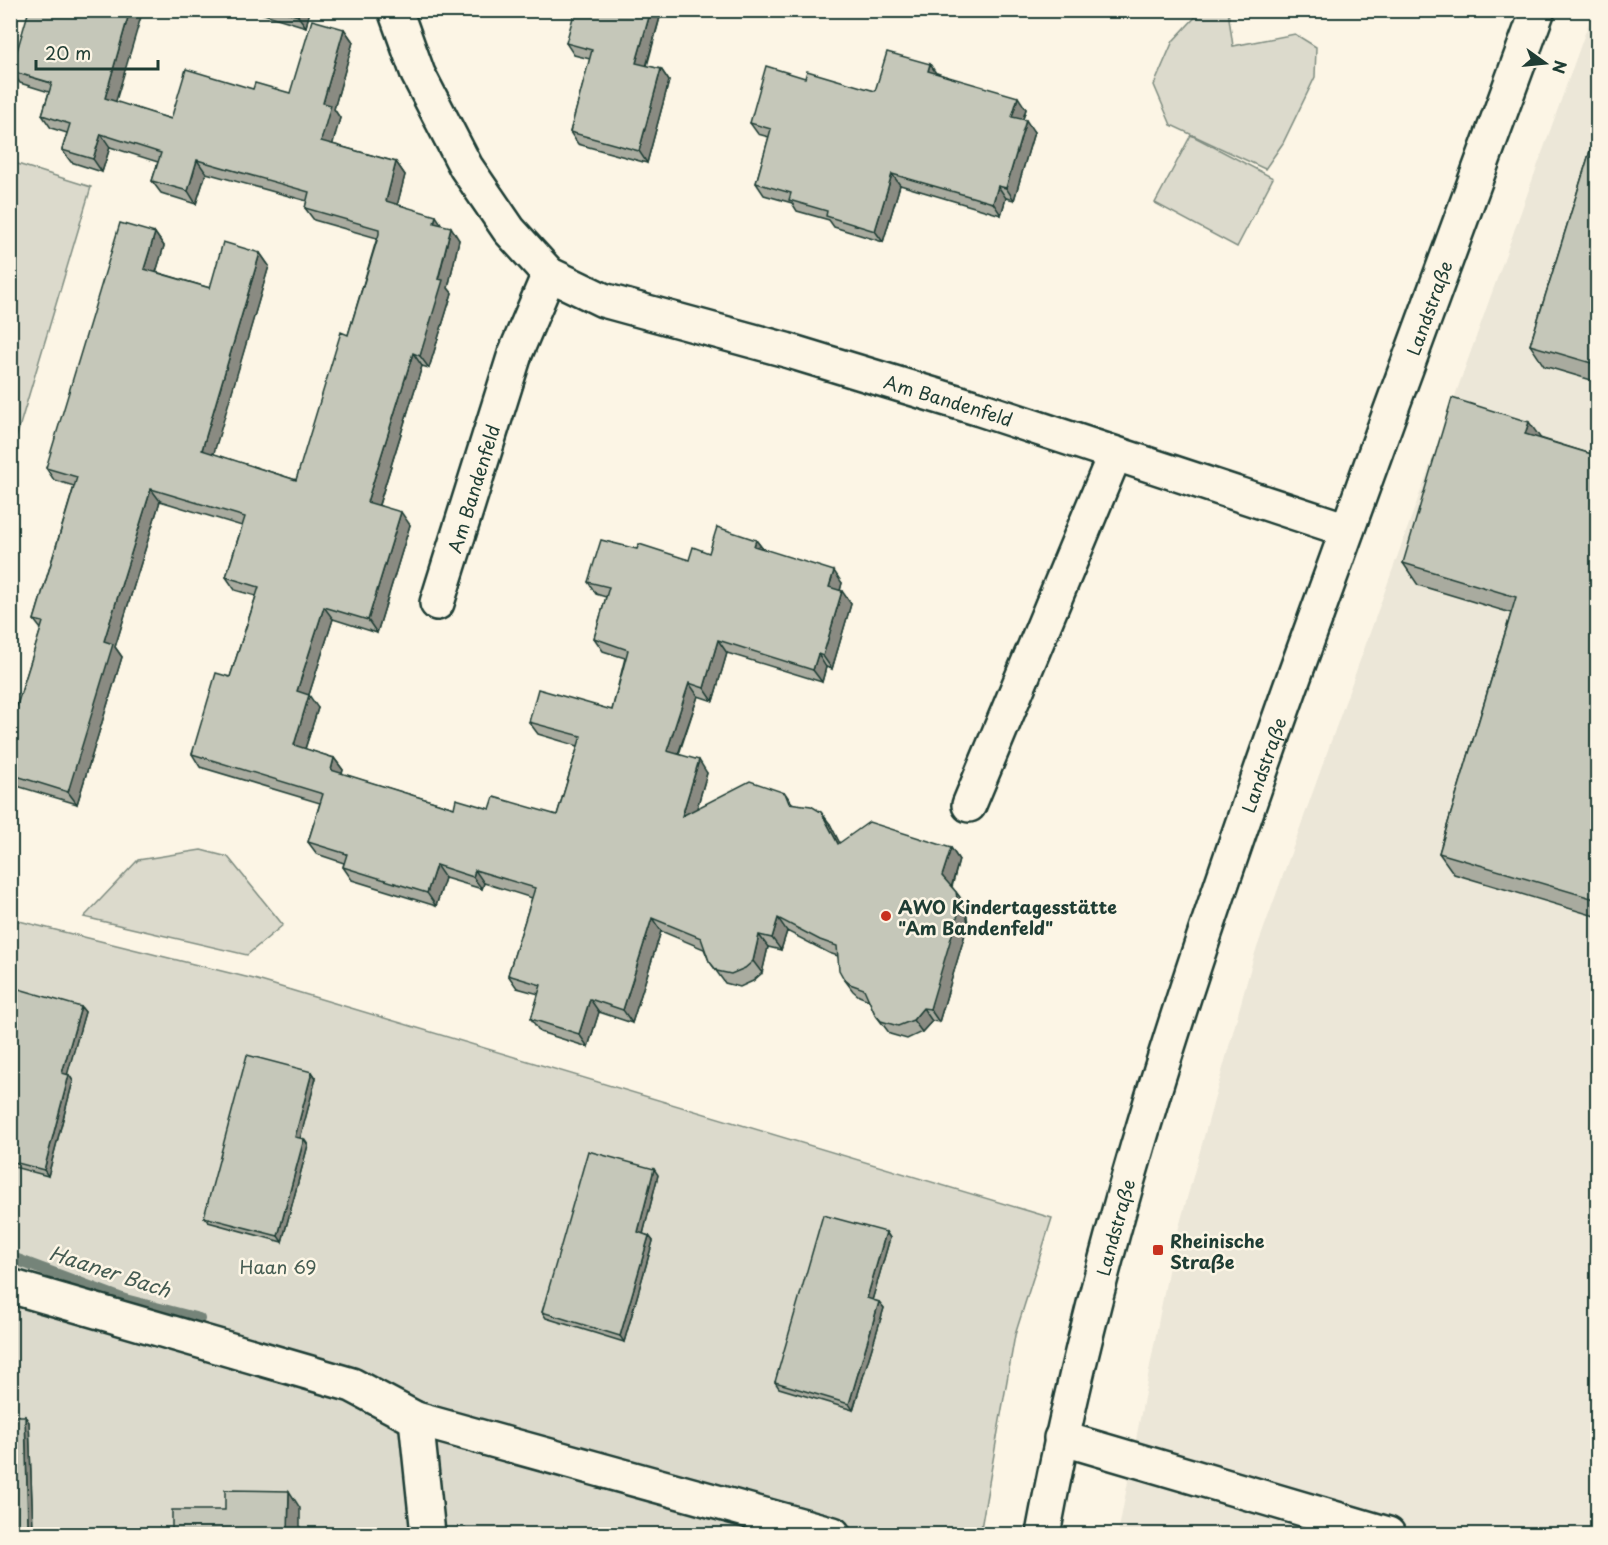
<svg xmlns="http://www.w3.org/2000/svg" width="1608" height="1545" font-family="'Playpen Sans',sans-serif">
  <rect width="100%" height="100%" fill="#fcf5e5"/>
  <filter id="ink" filterUnits="userSpaceOnUse"><feTurbulence type="fractalNoise" baseFrequency=".0167" numOctaves="2"/><feDisplacementMap in="SourceGraphic" scale="12" xChannelSelector="R" yChannelSelector="G"/><feConvolveMatrix kernelMatrix="1 2 1 2 8 2 1 2 1" color-interpolation-filters="sRGB"/></filter>
  <g filter="url(#ink)">
    <polygon fill="#ece7d8" points="1593,11 1597,11 1597,1534 1118,1534 1171,1256 1254,956"/>
    <g fill="#dcdacc" stroke="#7e8c80" stroke-width="1.5">
      <polygon points="1201,11 1228,11 1233,46 1295,34 1316,47 1315,77 1283,143 1265,169 1171,125 1154,85 1173,41"/>
      <polygon points="1191,135 1273,178 1237,247 1155,203"/>
      <polygon points="11,162 91,187 11,455 10,162"/>
      <polygon points="201,850 228,857 283,925 247,955 84,917 138,860"/>
      <polygon points="11,919 254,979 1052,1218 1015,1335 980,1534 11,1534"/>
    </g>
    <g fill="none" stroke-linecap="round" stroke-linejoin="round">
      <polyline stroke="#758479" stroke-width="12" points="10,1257 125,1300 199,1319"/>
      <g stroke="#1f3d34" stroke-width="38">
        <g id="minor">
          <path id="s1" d="M 395,10 L 418,74 L 466,167 L 509,230 L 549,274 L 603,300 L 786,350 L 980,409 L 1347,530"/>
          <path id="s2" d="M 437,603 L 515,354 L 549,274"/>
          <polyline points="969,805 1115,454"/>
          <polyline points="10,1286 352,1385 416,1419 833,1534"/>
          <polyline points="416,1419 428,1534"/>
          <polyline points="1061,1438 1388,1534"/>
        </g>
      </g>
      <g stroke="#1f3d34" stroke-width="38">
        <g id="major">
          <path id="s3" d="M 1043,1534 C 1097,1241 1194,957 1294,677 C 1374,454 1456,233 1538,10"/>
        </g>
      </g>
      <use href="#minor" stroke="#fcf5e5" stroke-width="33"/>
      <use href="#major" stroke="#fcf5e5" stroke-width="33"/>
    </g>
    <g fill="#a9ab9f" stroke="#1f3d34" stroke-width="1.5">
      <polygon points="251,10 310,10 306,27"/>
      <polygon points="662,10 647,66 661,69 669,81 647,163 578,144 570,132 590,59 574,55 566,43"/>
      <polygon points="344,29 353,42 334,109 340,118 332,144 396,162 405,175 397,205 442,225 459,240 448,288 452,293 429,368 422,366 379,505 410,525 377,633 333,619 306,704 318,708 305,749 334,758 343,770 342,774 454,808 490,809 557,815 578,746 538,734 529,722 612,710 625,658 603,651 594,638 606,597 596,594 588,582 637,549 689,560 709,553 756,540 763,549 842,583 840,590 851,604 832,669 826,667 822,682 727,653 713,701 698,696 679,754 707,773 697,808 785,793 792,803 830,824 839,843 951,848 959,860 952,887 965,904 968,924 939,1022 932,1021 922,1032 907,1039 890,1034 875,1014 869,1000 859,996 853,991 844,979 838,956 829,953 787,931 781,950 768,947 762,973 753,981 740,987 725,983 709,961 704,949 661,931 632,1023 599,1012 588,1047 540,1032 531,1019 539,994 517,988 508,975 532,898 484,883 482,889 445,878 436,906 352,880 343,867 344,863 317,854 308,842 320,803 200,767 192,754 230,677 256,596 235,590 226,577 242,526 160,501 115,647 122,657 77,804 10,784 10,728 41,629 34,620 74,486 54,480 46,468 155,233 164,246 156,272 210,288 260,253 269,266 213,454 296,480 348,335 377,238 314,220 305,208 307,201 206,173 196,204 161,193 152,181 158,162 110,147 102,172 71,162 62,150 67,133 51,128 42,115 49,92 20,83 11,71 171,119 253,89 290,93"/>
      <polygon points="937,73 1026,109 1023,119 1034,132 1014,200 1006,198 1001,215 900,185 883,242 834,227 829,220 797,211 792,203 764,195 756,183 769,137 758,134 750,123 805,78 875,91"/>
      <polygon points="1598,125 1598,382 1544,366 1530,345"/>
      <polygon points="1540,438 1598,456 1598,917 1454,874 1439,853 1511,613 1418,585 1403,563"/>
      <polygon points="10,993 81,1007 85,1012 67,1074 69,1075 73,1081 48,1176 10,1166"/>
      <polygon points="312,1072 316,1078 300,1138 308,1145 282,1242 208,1222 204,1217"/>
      <polygon points="658,1175 643,1234 649,1236 653,1241 624,1342 546,1318 542,1312"/>
      <polygon points="886,1232 890,1238 872,1300 879,1302 884,1308 853,1410 779,1388 775,1382"/>
      <polygon points="10,1416 29,1422 33,1531 10,1532"/>
    </g>
    <g fill="#8a8b82" stroke="#1f3d34" stroke-width="1.5">
      <polygon points="130,10 143,10 113,111 105,98"/>
      <polygon points="300,10 310,10 306,27 298,16"/>
      <polygon points="651,10 662,10 644,74 636,63"/>
      <polygon points="344,29 353,42 334,109 340,118 330,154 321,141 323,103"/>
      <polygon points="930,64 938,76 928,71"/>
      <polygon points="661,69 669,81 647,163 639,151"/>
      <polygon points="1018,97 1026,109 1020,128 1012,117"/>
      <polygon points="1026,120 1034,132 1014,200 1006,188"/>
      <polygon points="101,134 110,147 102,172 93,159"/>
      <polygon points="197,160 206,173 196,204 188,191"/>
      <polygon points="396,162 405,175 395,214 386,201"/>
      <polygon points="892,174 900,185 883,242 875,231"/>
      <polygon points="998,186 1006,198 1001,215 993,203"/>
      <polygon points="436,216 444,228 434,223"/>
      <polygon points="451,227 459,240 448,288 452,293 429,368 420,356"/>
      <polygon points="155,233 164,246 153,282 144,269"/>
      <polygon points="260,253 269,266 211,463 202,450"/>
      <polygon points="413,353 422,366 376,514 367,502"/>
      <polygon points="1529,422 1544,443 1525,434"/>
      <polygon points="151,489 160,501 115,647 122,657 77,804 68,792 104,641"/>
      <polygon points="401,512 410,525 377,633 368,620"/>
      <polygon points="756,540 765,552 754,546"/>
      <polygon points="834,571 842,583 838,599 829,587"/>
      <polygon points="842,591 851,604 832,669 823,656"/>
      <polygon points="324,607 333,619 306,704 297,691"/>
      <polygon points="718,640 727,653 713,701 704,688"/>
      <polygon points="818,654 826,667 822,682 813,670"/>
      <polygon points="689,683 698,696 675,763 667,751"/>
      <polygon points="309,695 318,708 302,758 294,745"/>
      <polygon points="334,758 343,770 339,783 331,770"/>
      <polygon points="699,760 707,773 691,829 682,816"/>
      <polygon points="821,812 830,824 847,857 838,844"/>
      <polygon points="951,848 959,860 951,888 942,876"/>
      <polygon points="436,865 445,878 436,906 427,893"/>
      <polygon points="475,870 484,883 482,889 473,877"/>
      <polygon points="956,892 965,904 968,924 939,1022 930,1009"/>
      <polygon points="652,918 661,931 632,1023 623,1010"/>
      <polygon points="778,918 787,931 781,950 772,938"/>
      <polygon points="759,935 768,947 762,973 753,961"/>
      <polygon points="590,999 599,1012 588,1047 579,1034"/>
      <polygon points="81,1007 85,1012 66,1079 62,1073"/>
      <polygon points="923,1008 932,1021 922,1032 913,1020"/>
      <polygon points="312,1072 316,1078 299,1143 295,1137"/>
      <polygon points="69,1075 73,1081 48,1176 44,1170"/>
      <polygon points="304,1139 308,1145 282,1242 278,1236"/>
      <polygon points="654,1169 658,1175 642,1238 638,1232"/>
      <polygon points="886,1232 890,1238 871,1304 867,1298"/>
      <polygon points="649,1236 653,1241 624,1342 620,1336"/>
      <polygon points="879,1302 884,1308 853,1410 849,1404"/>
      <polygon points="25,1416 29,1422 33,1531 28,1525"/>
      <polygon points="289,1491 300,1508 300,1534 288,1534"/>
    </g>
    <g fill="#c5c7b9" stroke="#1f3d34" stroke-width="1.5">
      <polygon points="29,10 130,10 105,98 171,119 186,69 253,89 255,83 290,93 312,20 344,29 323,103 331,105 321,141 396,162 386,201 436,216 434,223 451,227 438,279 443,280 420,356 413,353 367,502 401,512 368,620 324,607 297,691 309,695 294,745 334,758 331,770 454,808 456,799 490,809 494,797 557,815 581,736 529,722 538,689 612,710 628,650 594,638 609,587 588,582 601,540 637,549 639,544 689,560 693,547 709,553 717,527 756,540 754,546 834,571 829,587 842,591 823,656 818,654 813,670 718,640 704,688 689,683 667,751 699,760 682,816 750,781 785,793 789,803 811,806 821,812 838,844 869,822 951,848 942,876 956,892 959,911 930,1009 923,1008 913,1020 898,1026 881,1021 875,1014 864,989 850,984 844,979 839,970 837,946 820,940 778,918 772,938 759,935 753,961 745,968 731,974 717,971 709,961 701,938 652,918 623,1010 590,999 579,1034 531,1019 541,985 508,975 535,888 475,870 473,877 436,865 427,893 343,867 347,854 308,842 323,794 192,754 216,673 230,677 259,587 226,577 245,517 151,489 104,641 113,644 68,792 10,774 10,728 43,622 34,620 77,477 46,468 120,223 155,233 144,269 210,288 223,242 260,253 202,450 296,480 341,332 348,335 379,234 379,229 305,208 309,192 197,160 188,191 152,181 161,153 101,134 93,159 62,150 70,124 42,115 52,83 11,71"/>
      <polygon points="280,10 300,10 298,16"/>
      <polygon points="575,10 651,10 636,63 661,69 639,151 570,132 592,50 566,43"/>
      <polygon points="887,52 930,64 928,71 1018,97 1012,117 1026,120 1006,188 998,186 993,203 892,174 875,231 826,216 827,211 789,200 791,193 756,183 771,129 750,123 766,66 805,78 807,71 875,91"/>
      <polygon points="1598,125 1598,365 1530,345"/>
      <polygon points="1452,398 1529,422 1525,434 1598,456 1598,900 1439,853 1516,597 1403,563"/>
      <polygon points="12,987 81,1007 62,1073 69,1075 44,1170 10,1161 10,993"/>
      <polygon points="247,1055 312,1072 295,1137 304,1139 278,1236 204,1217"/>
      <polygon points="588,1151 654,1169 638,1232 649,1236 620,1336 542,1312"/>
      <polygon points="823,1215 886,1232 867,1298 879,1302 849,1404 775,1382"/>
      <polygon points="10,1416 25,1416 28,1525 10,1526"/>
      <polygon points="225,1490 289,1491 288,1534 172,1534 172,1510 225,1510"/>
    </g>
  </g>
  <g fill="#c8321e" stroke="#fcf5e5" stroke-width="2">
    <circle cx="886" cy="916" r="6"/>
    <rect x="1152" y="1244" width="12" height="12" rx="3"/>
  </g>
  <g text-anchor="middle" dominant-baseline="central" stroke-width="5" stroke-linejoin="round" paint-order="stroke">
    <g font-size="18" fill="#1f3d34" stroke="#fcf5e5">
      <text stroke="none"><textPath href="#s3" startOffset="1287">Landstraße</textPath></text>
      <text stroke="none"><textPath href="#s1" startOffset="728">Am Bandenfeld</textPath></text>
      <text stroke="none"><textPath href="#s2" startOffset="120">Am Bandenfeld</textPath></text>
      <text stroke="none"><textPath href="#s3" startOffset="801">Landstraße</textPath></text>
      <text stroke="none"><textPath href="#s3" startOffset="315">Landstraße</textPath></text>
    </g>
    <g font-size="18" font-weight="bold" fill="#1f3d34" stroke="#fcf5e5" text-anchor="start">
      <text x="898" y="906">AWO Kindertagesstätte<tspan x="898" dy="21">"Am Bandenfeld"</tspan></text>
      <text x="1170" y="1240">Rheinische<tspan x="1170" dy="21">Straße</tspan></text>
    </g>
    <g font-size="18" fill="#455c52" stroke="#fcf5e5">
      <text x="278" y="1266">Haan 69</text>
    </g>
    <g font-size="20" font-style="italic" fill="#435a51" stroke="#fcf5e5">
      <text transform="translate(110 1271) rotate(18)">Haaner Bach</text>
    </g>
  </g>
  <rect width="1608" height="1545" fill="none" stroke="#fcf5e5" stroke-width="36"/>
  <rect x="18" y="18" width="1572" height="1509" fill="none" stroke="#1f3d34" stroke-width="2" filter="url(#ink)"/>
  <g transform="translate(1545 63) rotate(105)" stroke="#fcf5e5" stroke-width="4.5" paint-order="stroke">
  <path d="M0-4.5L10 22L0 15L-10 22Z" fill="#1f3d34"/>
  <text y="-9" font-size="16" font-weight="bold" text-anchor="middle" fill="#1f3d34">N</text>
  </g>
  <path d="M36 60v9h122v-9" fill="none" stroke="#1f3d34" stroke-width="3"/>
  <text x="45" y="60" font-size="18" fill="#1f3d34" stroke="#fcf5e5" stroke-width="4.5" paint-order="stroke">20 m</text>
</svg>
